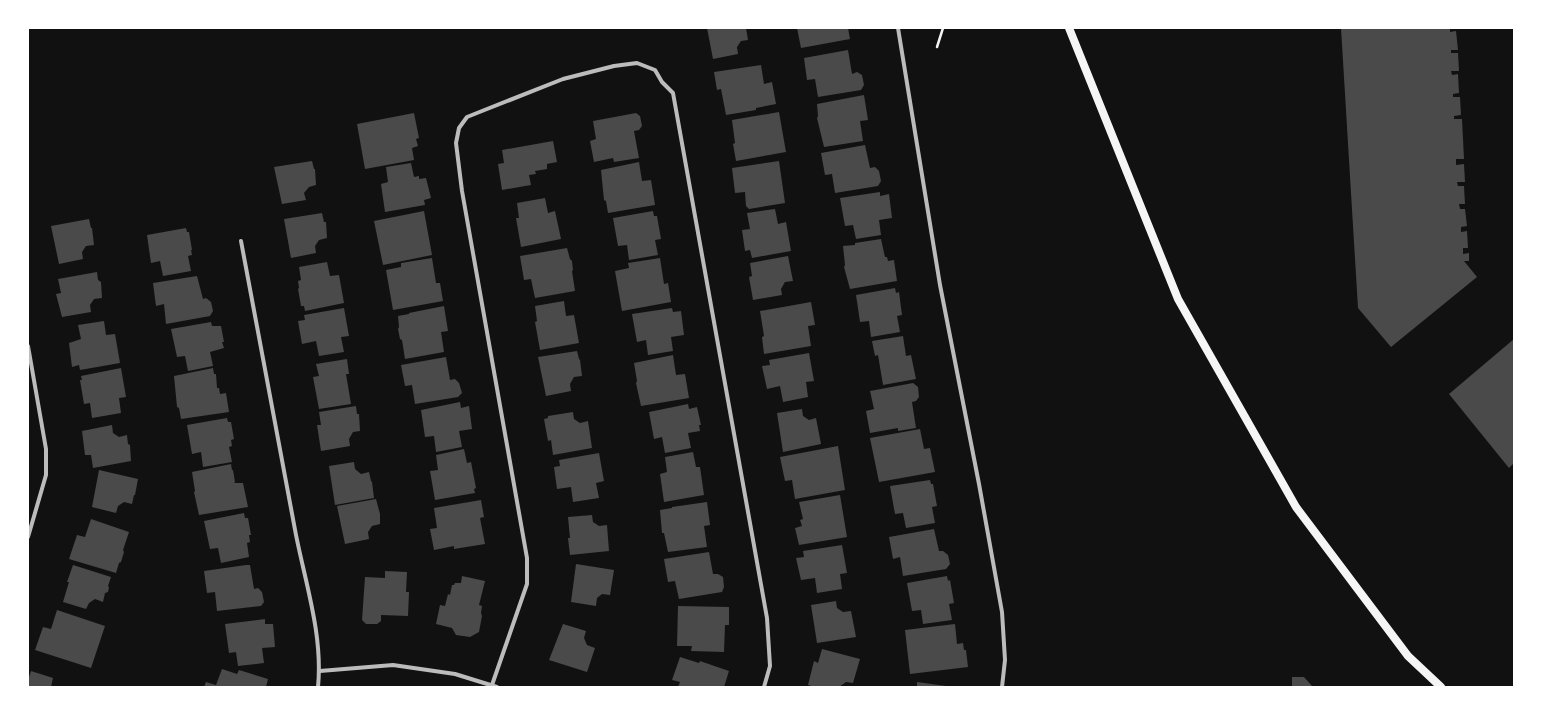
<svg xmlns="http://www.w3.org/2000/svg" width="1542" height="715" font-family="Signika,sans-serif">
  <rect width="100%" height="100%" fill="#111"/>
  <g fill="#4a4a4a">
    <polygon points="707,28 746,28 748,40 741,41 737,47 738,54 713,59"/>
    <polygon points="797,28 848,28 850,39 801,48"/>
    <polygon points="1341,28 1450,28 1450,32 1456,31 1458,50 1451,50 1451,53 1458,53 1459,71 1451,71 1452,75 1458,74 1459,93 1453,94 1453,97 1460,97 1461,115 1454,116 1454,119 1462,119 1464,159 1456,159 1456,165 1464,164 1465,182 1457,182 1458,186 1464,186 1465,204 1459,204 1460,209 1465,209 1467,226 1461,227 1461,232 1467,231 1468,248 1463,248 1463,254 1469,253 1469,261 1464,261 1477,277 1391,347 1358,308"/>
    <polygon points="848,50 852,74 857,72 862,75 864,85 861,90 818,97 815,79 807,80 804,58"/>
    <polygon points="761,65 764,84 772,82 776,104 756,108 756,110 726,115 721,89 717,90 714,72"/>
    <polygon points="864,95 868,120 860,121 863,141 824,147 817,118 818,116 817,104"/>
    <polygon points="779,112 786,152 736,161 733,144 735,143 732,120"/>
    <polygon points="414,113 419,138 416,139 418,146 412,148 414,160 365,169 357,124"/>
    <polygon points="636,113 640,116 642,126 639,130 634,131 639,158 614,162 613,158 594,162 590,141 596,139 593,121"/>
    <polygon points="553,141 557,162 547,164 547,169 535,171 536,174 529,175 531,185 502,190 498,164 504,163 502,150"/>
    <polygon points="865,145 870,168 875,167 879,171 881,181 878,186 835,193 832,174 825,175 821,153"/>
    <polygon points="312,161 314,169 315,169 316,185 309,187 304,193 306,200 282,204 274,167"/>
    <polygon points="779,161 785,203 749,209 746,206 745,192 735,193 732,168"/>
    <polygon points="639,162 642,181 651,180 655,205 608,213 606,201 604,200 601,170"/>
    <polygon points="411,163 414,177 419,176 419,179 426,178 431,198 424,200 425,205 385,212 381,184 388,182 386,167"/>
    <polygon points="880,192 880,196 889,194 892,218 879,220 881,235 856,239 853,225 845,226 840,198"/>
    <polygon points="545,198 548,213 555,211 561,239 521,247 516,218 519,218 517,203"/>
    <polygon points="775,209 778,224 786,222 791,251 752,258 750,250 745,251 742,230 750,229 747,213"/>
    <polygon points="424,211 432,255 383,265 374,221"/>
    <polygon points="653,211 654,216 657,216 661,239 655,240 658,255 629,260 627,245 618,246 613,218"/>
    <polygon points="322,213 324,222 326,222 327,238 319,240 315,246 316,253 291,258 284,219"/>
    <polygon points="89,219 91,228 92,228 94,245 86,246 82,252 83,259 59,264 51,226"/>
    <polygon points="186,228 187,232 189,232 192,250 191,250 192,255 188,256 191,271 163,276 160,261 151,263 147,235"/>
    <polygon points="881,239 885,257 887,257 888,261 894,260 897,281 850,289 844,267 845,265 843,246 855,245 855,243"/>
    <polygon points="567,248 570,259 572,261 573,270 572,271 575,291 535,298 531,279 524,280 520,256"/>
    <polygon points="788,256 793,281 785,282 781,289 782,295 753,300 749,277 752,276 750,263"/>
    <polygon points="432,258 436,283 440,283 443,301 393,310 386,270 401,267 401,263"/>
    <polygon points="660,258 664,284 668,283 671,302 622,311 615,271 629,268 628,263"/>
    <polygon points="327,262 330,276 339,275 344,303 305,311 304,306 301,306 298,289 299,288 298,281 301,280 299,267"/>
    <polygon points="97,272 98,280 101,282 102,298 94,299 90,305 91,312 62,317 56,294 61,293 58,279"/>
    <polygon points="197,276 203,299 206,298 211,302 213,311 210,316 166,324 164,304 156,306 153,283"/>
    <polygon points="895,288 896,293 899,292 902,315 897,316 900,332 871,337 869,321 860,322 856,295"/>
    <polygon points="564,301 566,316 574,315 579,343 540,350 535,322 537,321 535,306"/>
    <polygon points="811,302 815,325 808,326 811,346 764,354 762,337 764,336 760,311"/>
    <polygon points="444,306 448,331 441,332 444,352 405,359 402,340 400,339 398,329 399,327 398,316 409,314 409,313"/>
    <polygon points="344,308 349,336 341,337 344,352 319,356 316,341 302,344 298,321 305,320 304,315"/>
    <polygon points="672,308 673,312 681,311 684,335 671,337 673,351 648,355 646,340 637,342 632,314"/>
    <polygon points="104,321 106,335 115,334 120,363 80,370 79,365 72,367 69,343 81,339 78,325"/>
    <polygon points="211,322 212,326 221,326 224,342 222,342 224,348 210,352 213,366 188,371 185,356 177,357 171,329"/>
    <polygon points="903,336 906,356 911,355 916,379 883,385 878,355 875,356 872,341"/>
    <polygon points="1514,339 1514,463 1509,468 1449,394"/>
    <polygon points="577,351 579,359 580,360 582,376 574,377 570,384 571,391 546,396 538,357"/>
    <polygon points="809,353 814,381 806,382 808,397 783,402 780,386 767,389 762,366 770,365 769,360"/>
    <polygon points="673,355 676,375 685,374 689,398 641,406 636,383 637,381 634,363"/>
    <polygon points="446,357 450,380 455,379 459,383 462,393 458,397 415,404 412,385 405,386 401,365"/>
    <polygon points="347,359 349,374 346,374 351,404 319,409 313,377 319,376 316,364"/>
    <polygon points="121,368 126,397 119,398 121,413 92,418 90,403 84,404 80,380 82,380 81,376"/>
    <polygon points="213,368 214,374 216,374 217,388 219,388 220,394 226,393 229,412 181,419 179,408 177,407 174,376"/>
    <polygon points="913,383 918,387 919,397 916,401 912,402 916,428 898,431 898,428 870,433 866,411 874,409 870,391"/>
    <polygon points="460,402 461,408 469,406 472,429 459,431 462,447 436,452 434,436 425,437 421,410"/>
    <polygon points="688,404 689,409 697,407 701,425 699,425 700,431 688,433 691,448 665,453 662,437 654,439 649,412"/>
    <polygon points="356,406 357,414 359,414 360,431 353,432 349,439 350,446 321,451 317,425 321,425 319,412"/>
    <polygon points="802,409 803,416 809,420 816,418 821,444 783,452 777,413"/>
    <polygon points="573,412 574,419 580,423 588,421 592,448 553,455 551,440 548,441 544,419 548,418 548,416"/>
    <polygon points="227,418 228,422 231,422 234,439 231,440 232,446 229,447 232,462 203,467 201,452 192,454 187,425"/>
    <polygon points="112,425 113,433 119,437 127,435 128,444 130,445 131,461 93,468 91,455 85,455 82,431"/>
    <polygon points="920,429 924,449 930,448 935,472 879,482 870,438"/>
    <polygon points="838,446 845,490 795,499 792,480 785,481 780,457"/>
    <polygon points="464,449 467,463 471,462 476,488 474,489 475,493 435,500 430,471 438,470 436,455"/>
    <polygon points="693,452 696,467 700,467 704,495 664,502 660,474 667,472 665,457"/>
    <polygon points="599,453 604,481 596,483 599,498 573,502 571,487 557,489 554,467 560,466 559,460"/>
    <polygon points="354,462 355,469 361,474 369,472 371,481 372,482 374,498 335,505 329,466"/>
    <polygon points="231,464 232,470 233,470 235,482 234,483 243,483 248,507 199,515 194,492 195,491 192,472"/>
    <polygon points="99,470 138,479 135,495 134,495 132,504 124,502 118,506 116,513 92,507"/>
    <polygon points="930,480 931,484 933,484 937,506 932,507 935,523 906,528 903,513 895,514 890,486"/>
    <polygon points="840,495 847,537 799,545 795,528 802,526 800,520 803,519 799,502"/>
    <polygon points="376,499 380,514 380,524 372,526 368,532 369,539 345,544 337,506"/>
    <polygon points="481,500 484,517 480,518 485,544 454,549 454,546 434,550 430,529 437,528 434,508"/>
    <polygon points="707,502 710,525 704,526 707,547 668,552 664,533 662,533 660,510 672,508 672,507"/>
    <polygon points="244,513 245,518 248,518 251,535 249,535 250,542 247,543 249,557 221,563 218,548 210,549 204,521"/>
    <polygon points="592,515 593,522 599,526 607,525 609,551 570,555 568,538 570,538 568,517"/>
    <polygon points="91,519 129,532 123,550 124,552 121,562 119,563 116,573 69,559 77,535 85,537"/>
    <polygon points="934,529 939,551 943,551 948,555 950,564 946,569 903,576 900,557 893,559 889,537"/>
    <polygon points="842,545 847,573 840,574 842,589 817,593 815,578 801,580 796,558 804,557 803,551"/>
    <polygon points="709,552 713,574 718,574 723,577 724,587 722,592 679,599 675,581 668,582 664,559"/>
    <polygon points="576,564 614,570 610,595 602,594 597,598 596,606 571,602"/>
    <polygon points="73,565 111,577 108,586 109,587 108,592 105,593 103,602 95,599 89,603 86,609 63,602 69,582 67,582"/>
    <polygon points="246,565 250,565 254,589 258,588 262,592 264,602 261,606 217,611 215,592 207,593 204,571"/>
    <polygon points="385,571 407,572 406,592 409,592 408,616 381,615 381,621 377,624 366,624 362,620 365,577 385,578"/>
    <polygon points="462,576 485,581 479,605 482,606 481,613 482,616 479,632 470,637 456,635 452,628 436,624 440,605 445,606 448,594 450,595 452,585 454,585 455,583 461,583"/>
    <polygon points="947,576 948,581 950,580 954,603 949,604 952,620 923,624 921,610 912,611 907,583"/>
    <polygon points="836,601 837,608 843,612 851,611 856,637 817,643 811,605"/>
    <polygon points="678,606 729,607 729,625 725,625 724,652 691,651 692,646 677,646"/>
    <polygon points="57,610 105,626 91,668 35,650 43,627 51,629"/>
    <polygon points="265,619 265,624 273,624 275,647 262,648 264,663 238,666 236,652 229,653 225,624"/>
    <polygon points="563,624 586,631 584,638 587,645 595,648 587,672 549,660"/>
    <polygon points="955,624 957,644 963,643 964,650 966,650 968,667 910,674 905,630"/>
    <polygon points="822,649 860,659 853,683 846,682 839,687 814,687 808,685 814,661 818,663"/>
    <polygon points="680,657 699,663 700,661 729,671 724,687 678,687 680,682 672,680"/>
    <polygon points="222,669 237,674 239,670 268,679 266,687 204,687 206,682 216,685"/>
    <polygon points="31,671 53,678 51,687 28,687 28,680"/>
    <polygon points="1292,677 1304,677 1313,687 1292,687"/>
    <polygon points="917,682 946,686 946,687 917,687"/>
  </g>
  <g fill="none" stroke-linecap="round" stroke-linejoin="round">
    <polyline stroke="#f5f5f5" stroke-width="2.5" points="937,47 943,28"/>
    <g stroke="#bcbcbc" stroke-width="4">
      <polyline points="898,28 940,285 979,484 1002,612 1005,660 1002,687"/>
      <path d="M 241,241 C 260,339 278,437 296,535 C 306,585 323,636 318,687"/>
      <polyline points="28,346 46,449 46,475 28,537"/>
      <polyline points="320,671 393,665 455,674 497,687"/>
      <polyline points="492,685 527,584 527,558 462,191 456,143 459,128 467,117 482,111 563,79 614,66 637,63 655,70 662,82 673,93 767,618 770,666 764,687"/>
    </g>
    <polyline stroke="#f5f5f5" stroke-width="8" points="1069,28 1178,299 1296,507 1408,656 1441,687"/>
  </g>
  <rect width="1542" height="715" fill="none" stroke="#ffffff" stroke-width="58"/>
</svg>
